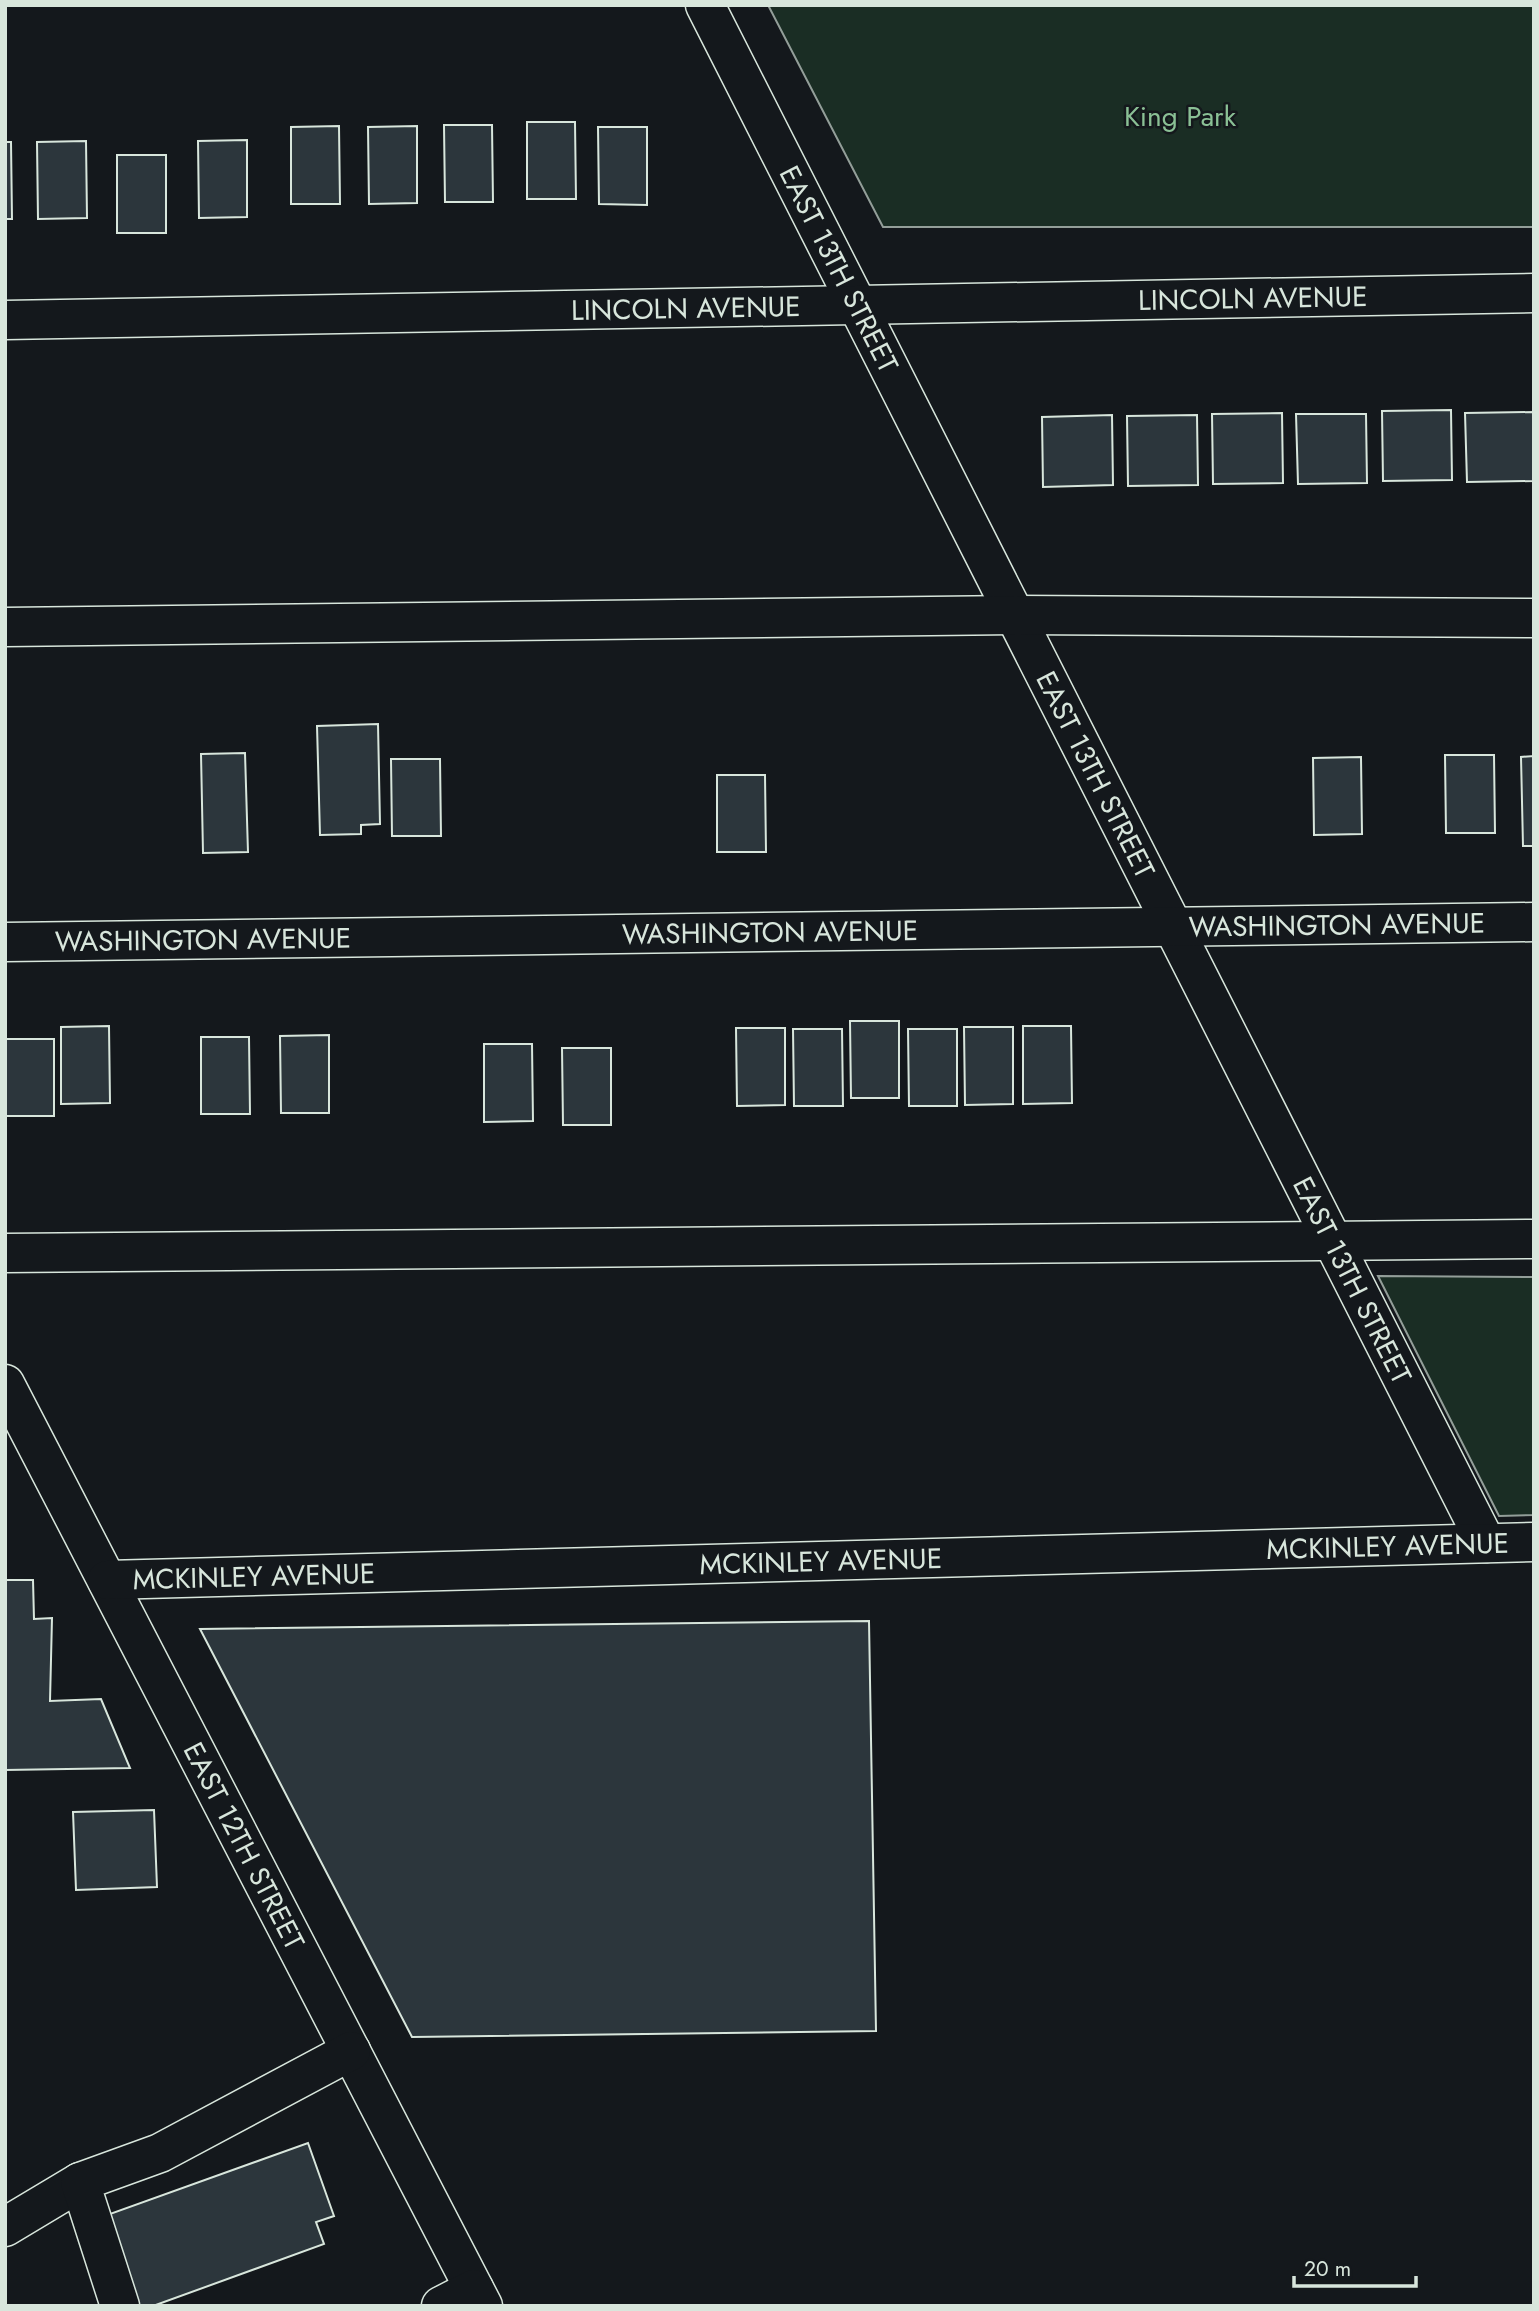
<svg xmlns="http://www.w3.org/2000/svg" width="1539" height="2311" font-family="Jost,sans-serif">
  <rect width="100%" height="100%" fill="#14181c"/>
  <g fill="#1a2d24" stroke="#939e99" stroke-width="2">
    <polygon points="768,5 1534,5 1534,227 883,227"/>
    <polygon points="1378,1276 1534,1277 1534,1515 1499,1516"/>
  </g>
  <g fill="#2c363c" stroke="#d8e6dc" stroke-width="2">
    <polygon points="527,122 575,122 576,199 527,199"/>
    <polygon points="444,125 492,125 493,202 445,202"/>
    <polygon points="339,126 340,204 291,204 291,127"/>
    <polygon points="417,126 417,203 369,204 368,127"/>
    <polygon points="598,127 647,127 647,205 599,204"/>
    <polygon points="247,140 247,217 199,218 198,141"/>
    <polygon points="86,141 87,218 38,219 37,142"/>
    <polygon points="5,142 11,142 12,219 5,219"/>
    <rect x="117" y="155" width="49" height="78"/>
    <polygon points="1451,410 1452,480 1383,481 1382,411"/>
    <polygon points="1534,412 1534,481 1467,482 1465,413"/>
    <polygon points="1282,413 1283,483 1213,484 1212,414"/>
    <polygon points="1296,414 1366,414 1367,483 1298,484"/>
    <polygon points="1112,415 1113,485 1043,487 1042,417"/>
    <polygon points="1197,415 1198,485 1128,486 1127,416"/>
    <polygon points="378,724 380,824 361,825 361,834 320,835 317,726"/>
    <polygon points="245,753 248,852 203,853 201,754"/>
    <polygon points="1445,755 1494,755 1495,833 1446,833"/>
    <polygon points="1534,756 1534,846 1523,846 1521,757"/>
    <polygon points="1361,757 1362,834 1314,835 1313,758"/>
    <polygon points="391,759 440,759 441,836 392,836"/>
    <polygon points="717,775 765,775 766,852 717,852"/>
    <polygon points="850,1021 899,1021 899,1098 851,1098"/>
    <polygon points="109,1026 110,1103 61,1104 61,1027"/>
    <polygon points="1023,1026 1071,1026 1072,1103 1023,1104"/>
    <polygon points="964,1027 1013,1027 1013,1104 965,1105"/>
    <polygon points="736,1028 785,1028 785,1105 737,1106"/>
    <polygon points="793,1029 842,1029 843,1106 794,1106"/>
    <polygon points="908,1029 957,1029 957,1106 909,1106"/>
    <polygon points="329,1035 329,1113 281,1113 280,1036"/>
    <polygon points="201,1037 249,1037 250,1114 201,1114"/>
    <polygon points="5,1039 54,1039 54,1116 6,1116"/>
    <polygon points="484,1044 532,1044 533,1121 484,1122"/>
    <polygon points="562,1048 611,1048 611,1125 563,1125"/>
    <polygon points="5,1580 33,1580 34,1619 52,1618 50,1701 101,1699 130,1768 5,1770"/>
    <polygon points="869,1621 876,2031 412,2037 200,1629"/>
    <polygon points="154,1810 157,1887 76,1890 73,1812"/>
    <polygon points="308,2143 334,2216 316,2222 324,2244 153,2306 139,2306 107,2215"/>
  </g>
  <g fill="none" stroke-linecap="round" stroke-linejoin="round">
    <g stroke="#d8e6dc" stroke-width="41">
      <g id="minor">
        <path id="s1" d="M 705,5 L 1486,1543"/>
        <path id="s2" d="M 5,320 L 1534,293"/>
        <polyline points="5,627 1015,615 1534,618"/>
        <path id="s3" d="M 5,942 L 1534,922"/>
        <polyline points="5,1253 1534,1239"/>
        <path id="s4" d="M 5,1384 L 483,2306"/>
        <path id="s5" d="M 107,1580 L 1534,1542"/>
        <polyline points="5,2227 80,2182"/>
        <polyline points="120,2306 80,2182 160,2153 351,2051"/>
        <polyline points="441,2306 474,2289"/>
      </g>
    </g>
    <use href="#minor" stroke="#14181c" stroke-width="38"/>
  </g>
  <g text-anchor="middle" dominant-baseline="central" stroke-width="5" stroke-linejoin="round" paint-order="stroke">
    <g font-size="28" fill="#8ac095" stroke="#14181c">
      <text x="1180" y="116">King Park</text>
    </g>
    <g font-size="28" fill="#d8e6dc" stroke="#14181c">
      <text stroke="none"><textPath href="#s1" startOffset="296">EAST 13TH STREET</textPath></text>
      <text stroke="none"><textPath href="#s2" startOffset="1248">LINCOLN AVENUE</textPath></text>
      <text stroke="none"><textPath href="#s2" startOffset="681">LINCOLN AVENUE</textPath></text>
      <text stroke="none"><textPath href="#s1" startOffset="863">EAST 13TH STREET</textPath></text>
      <text stroke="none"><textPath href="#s3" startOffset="1332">WASHINGTON AVENUE</textPath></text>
      <text stroke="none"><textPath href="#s3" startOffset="765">WASHINGTON AVENUE</textPath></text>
      <text stroke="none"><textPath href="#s3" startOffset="198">WASHINGTON AVENUE</textPath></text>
      <text stroke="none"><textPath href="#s1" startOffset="1430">EAST 13TH STREET</textPath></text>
      <text stroke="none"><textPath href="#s5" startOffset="1281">MCKINLEY AVENUE</textPath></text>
      <text stroke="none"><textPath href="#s5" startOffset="714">MCKINLEY AVENUE</textPath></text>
      <text stroke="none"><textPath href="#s5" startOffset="147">MCKINLEY AVENUE</textPath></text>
      <text stroke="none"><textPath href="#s4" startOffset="520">EAST 12TH STREET</textPath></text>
    </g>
  </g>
  <rect width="1539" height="2311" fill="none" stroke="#d8e6dc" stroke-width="14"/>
  <path d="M1294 2276v10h122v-10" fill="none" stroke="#d8e6dc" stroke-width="3.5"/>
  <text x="1304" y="2276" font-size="21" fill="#d8e6dc" stroke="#14181c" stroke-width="5" paint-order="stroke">20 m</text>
</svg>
